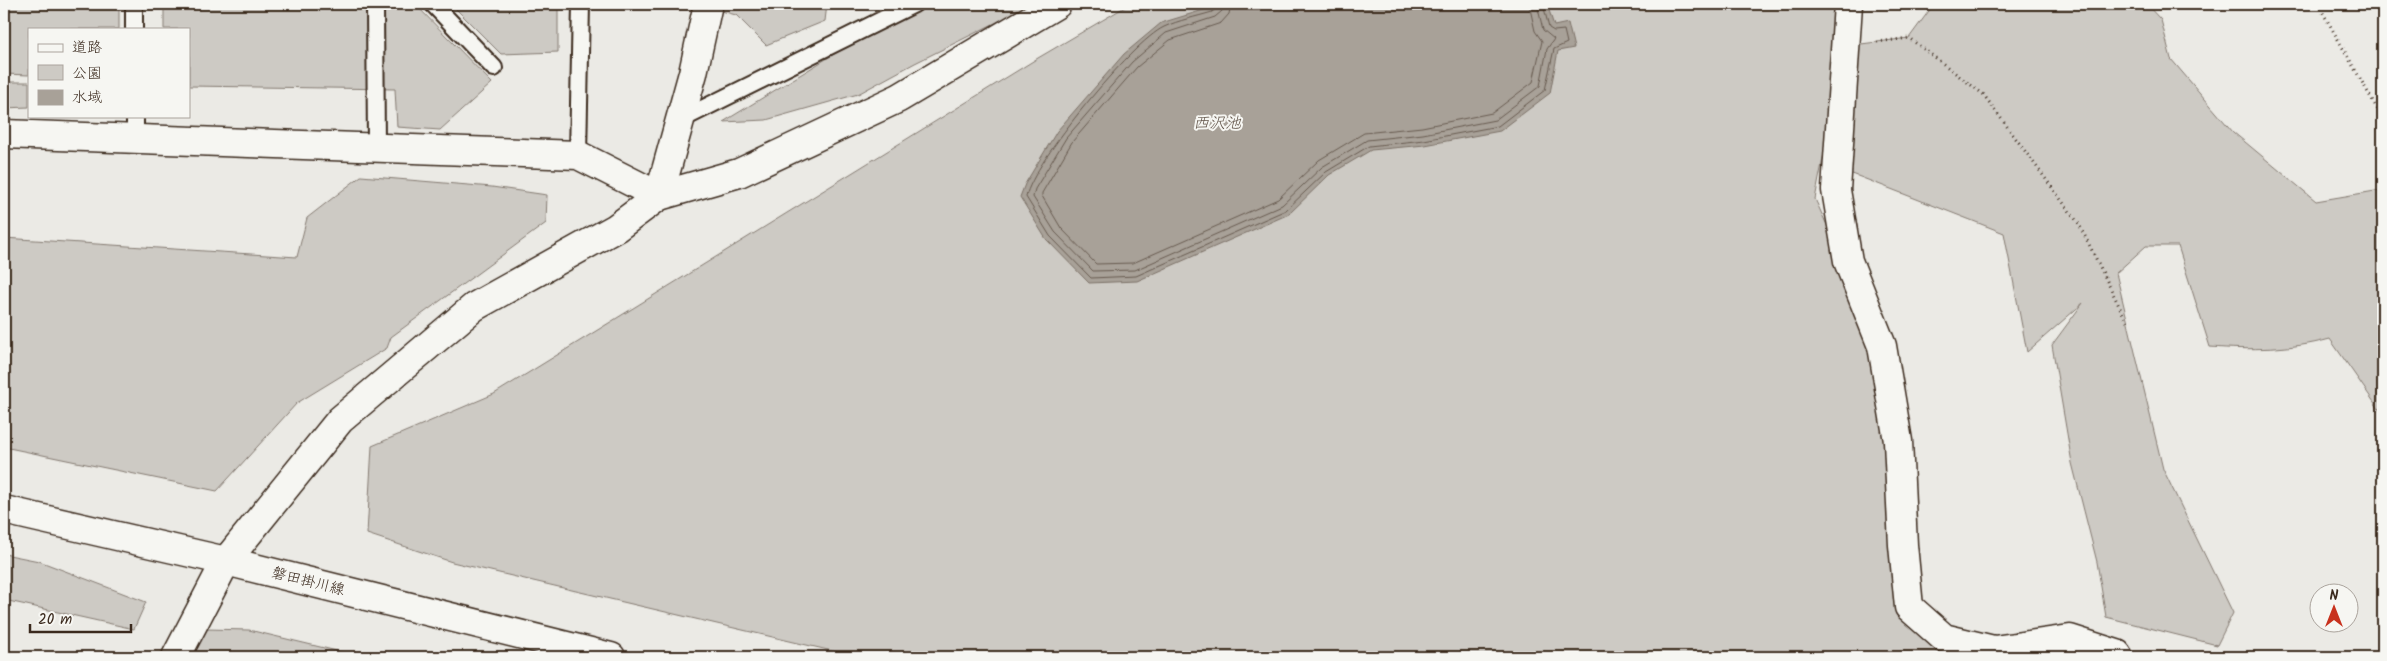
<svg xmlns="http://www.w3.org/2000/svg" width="2387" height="661" font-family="Kalam,'Klee One',sans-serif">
  <rect width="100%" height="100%" fill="#ebeae5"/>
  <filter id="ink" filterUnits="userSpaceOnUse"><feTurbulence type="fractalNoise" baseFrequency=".02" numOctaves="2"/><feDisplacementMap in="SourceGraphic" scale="10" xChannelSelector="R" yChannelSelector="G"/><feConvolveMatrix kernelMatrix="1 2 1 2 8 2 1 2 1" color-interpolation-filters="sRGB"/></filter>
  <g filter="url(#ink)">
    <g fill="#cdcac4" stroke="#847a71">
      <polygon points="4,4 119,4 119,29 29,29 29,75 4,74"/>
      <polygon points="164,4 415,4 492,83 440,130 397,127 395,89 189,86 189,29 164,29"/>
      <polygon points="451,4 558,4 558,52 501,54"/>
      <polygon points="695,4 827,4 825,21 766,45 736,15"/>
      <polygon points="916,4 1033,4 915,63 858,94 766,120 723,122"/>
      <path d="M 1130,4 L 1848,4 L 1845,46 L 1909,38 L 1934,4 L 2146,4 L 2161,20 L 2171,59 L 2233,132 L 2316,201 L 2375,191 L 2383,192 L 2383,415 L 2330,339 C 2290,350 2251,350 2210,347 L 2178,246 L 2146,246 L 2116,273 L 2163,469 L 2233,613 L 2217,645 L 2106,617 L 2097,562 L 2072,463 L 2052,345 L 2083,303 L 2027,352 L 2004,233 L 1837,168 L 1844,52 L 1815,199 L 1882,346 L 1910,607 L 1972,645 L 2070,639 L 2119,657 L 858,657 L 452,562 L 367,534 L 372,446 L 494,394 L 1038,58 Z"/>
      <polygon points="4,82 29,82 29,107 4,108"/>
      <polygon points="361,176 492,187 547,195 546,223 391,337 387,348 297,403 217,491 4,447 4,238 297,257 307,218"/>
      <polygon points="4,554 39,561 146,602 134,629 4,600"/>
      <polygon points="206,629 249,630 362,657 190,657"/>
    </g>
    <polygon fill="#a8a198" stroke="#7c7167" points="1215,4 1547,4 1554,26 1568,23 1574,48 1558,51 1550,93 1500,131 1425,145 1371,150 1329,175 1289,214 1137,281 1089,283 1046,239 1020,197 1025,184 1057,131 1124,54 1161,23 1210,8"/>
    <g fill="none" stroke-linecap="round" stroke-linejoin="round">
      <g stroke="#675a4f" stroke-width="1">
        <path d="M 1217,4 L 1217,8 L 1212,12 C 1196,17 1179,20 1164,27 C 1132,42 1033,162 1026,197 L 1050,236 L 1091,278 L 1136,276 L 1286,210 L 1326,172 L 1369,146 L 1424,140 L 1498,126 L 1545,90 L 1554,49 L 1567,43 L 1564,30 L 1554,31 L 1549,28 L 1543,4"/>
        <polyline points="1224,4 1222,11 1215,17 1166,33 1132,62 1066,138 1035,189 1033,197 1055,232 1093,271 1135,270 1282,205 1322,167 1367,140 1423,134 1495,120 1540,86 1547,49 1554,39 1543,30 1537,4"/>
        <polyline points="1231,4 1229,14 1221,23 1170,40 1137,67 1072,142 1042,193 1042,196 1061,228 1096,264 1133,263 1278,199 1319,160 1364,133 1422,127 1492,113 1533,82 1542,41 1535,31 1529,4"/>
      </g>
      <g stroke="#3b2a1e" stroke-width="20">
        <g id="service">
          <polyline points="134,4 134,29"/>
          <polyline points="375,4 376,147"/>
          <polyline points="433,4 494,68"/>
          <polyline points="135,116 135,139"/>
          <polyline points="680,120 914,4"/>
          <polyline points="578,155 581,4"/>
        </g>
      </g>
      <g stroke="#3b2a1e" stroke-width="31">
        <g id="minor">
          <polyline points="1848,4 1836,190 1848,261 1882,346 1898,441 1903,545 1909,607 1944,638 1994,650 2070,639 2117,654 2119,657"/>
          <polyline points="4,134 578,155 659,196 739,173 899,98 1057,4"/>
        </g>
      </g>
      <g stroke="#3b2a1e" stroke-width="31">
        <polyline id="tertiary" points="176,657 226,561 340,420 474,307 616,228 659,196 693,73 708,4"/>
      </g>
      <g stroke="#3b2a1e" stroke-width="31">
        <polyline id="secondary" points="4,510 226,561 611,657"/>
      </g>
      <g stroke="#3b2a1e" stroke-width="3" stroke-dasharray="1 4" stroke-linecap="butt">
        <polyline points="2318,4 2383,119"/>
        <polyline points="1877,42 1909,38 1983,94 2079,224 2127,322"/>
      </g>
      <use href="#service" stroke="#f6f6f2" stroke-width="16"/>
      <use href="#minor" stroke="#f6f6f2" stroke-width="28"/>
      <use href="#tertiary" stroke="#f6f6f2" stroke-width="28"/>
      <use href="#secondary" stroke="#f6f6f2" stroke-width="28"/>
    </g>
  </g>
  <g text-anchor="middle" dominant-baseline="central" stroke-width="4" stroke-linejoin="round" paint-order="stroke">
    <g font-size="15" fill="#3b2a1e" stroke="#f6f6f2">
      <text transform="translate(308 582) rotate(14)">磐田掛川線</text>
    </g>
    <g font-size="16" font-style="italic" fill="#615449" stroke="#f6f6f2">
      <text x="1217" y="123">西沢池</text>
    </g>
  </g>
  <rect width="2387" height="661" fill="none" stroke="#f6f6f2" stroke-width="20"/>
  <rect x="10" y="10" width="2367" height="641" fill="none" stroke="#3b2a1e" stroke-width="2" filter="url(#ink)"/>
  <rect x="28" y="28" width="162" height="90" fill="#f6f6f2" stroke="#aba49d"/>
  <rect x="38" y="44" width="25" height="8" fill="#f6f6f2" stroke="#aba49d"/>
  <text x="72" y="52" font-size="15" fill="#3b2a1e">道路</text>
  <rect x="38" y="65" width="25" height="15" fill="#cdcac4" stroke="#aba49d"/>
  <text x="72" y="78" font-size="15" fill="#3b2a1e">公園</text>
  <rect x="38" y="90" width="25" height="15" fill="#a8a198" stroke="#aba49d"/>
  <text x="72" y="102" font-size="15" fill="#3b2a1e">水域</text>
  <g transform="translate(2334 608)"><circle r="24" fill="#f6f6f2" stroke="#aba49d"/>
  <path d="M0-4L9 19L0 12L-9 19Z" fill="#c8321e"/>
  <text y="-8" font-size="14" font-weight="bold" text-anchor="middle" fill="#3b2a1e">N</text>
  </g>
  <path d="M30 624v8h101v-8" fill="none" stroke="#3b2a1e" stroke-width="2.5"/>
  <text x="38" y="624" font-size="15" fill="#3b2a1e" stroke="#f6f6f2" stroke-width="4" paint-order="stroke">20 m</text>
</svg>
